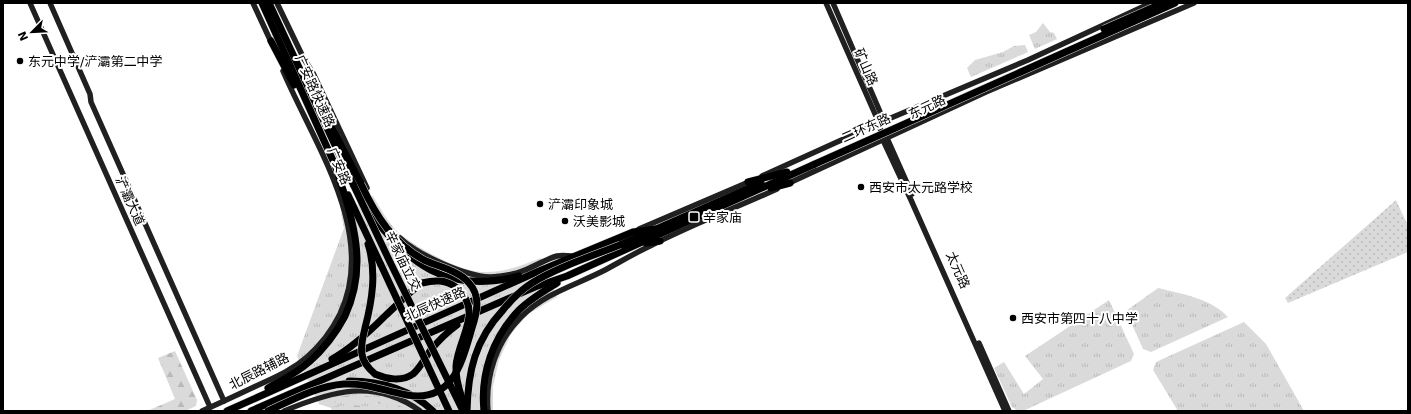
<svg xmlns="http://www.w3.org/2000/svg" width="1411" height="414" font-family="'DejaVu Sans','Noto Sans SC',sans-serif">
  <defs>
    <pattern id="grass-tufts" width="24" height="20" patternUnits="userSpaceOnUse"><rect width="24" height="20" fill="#dadada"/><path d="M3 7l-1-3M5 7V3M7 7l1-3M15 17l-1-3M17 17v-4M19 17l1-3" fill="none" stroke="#b9b9b9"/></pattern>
    <pattern id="forest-firs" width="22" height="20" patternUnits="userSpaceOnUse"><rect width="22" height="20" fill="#dadada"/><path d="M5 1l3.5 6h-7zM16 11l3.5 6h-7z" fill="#b9b9b9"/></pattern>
    <pattern id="park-dots" width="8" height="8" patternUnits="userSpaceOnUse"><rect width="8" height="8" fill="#dadada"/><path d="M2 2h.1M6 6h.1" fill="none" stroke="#b9b9b9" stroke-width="1.8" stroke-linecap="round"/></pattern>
  </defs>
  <rect width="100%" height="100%" fill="#fff"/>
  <g fill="url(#grass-tufts)">
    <polygon points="1043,23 1050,32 1054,33 1057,39 1035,49 1029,35 1036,32"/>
    <polygon points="1025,45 1028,52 971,77 967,68 975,60 1003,52 1014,46"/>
    <path d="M 373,196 C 381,209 388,223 399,233 C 415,247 461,272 482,272 C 502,273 521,266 541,258 L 557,297 L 528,314 L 511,334 L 499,360 L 493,386 L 493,411 L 340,411 L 319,404 L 297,356 L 344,228 L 341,214 Z"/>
    <path d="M 1158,288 C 1182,294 1210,298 1228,317 L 1151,352 L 1143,349 L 1126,311 Z"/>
    <polygon points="1109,300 1134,354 1131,361 1023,411 1018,411 1012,407 994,368 1004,362 1024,394 1043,379 1025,356"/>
    <polygon points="1244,322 1266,344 1304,411 1178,411 1153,370 1156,362"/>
  </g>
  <g fill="url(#forest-firs)">
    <polygon points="175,351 197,400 196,406 185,411 147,411 175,399 158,358"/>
    <path d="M 359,395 C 377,397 393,402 410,411 L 400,411 L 364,398 C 350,403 335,400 321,405 L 318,401 L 331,397 Z"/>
    <polygon points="349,405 378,407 390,411 363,410 332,410 330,407"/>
  </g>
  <polygon fill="url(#park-dots)" points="1396,200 1408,226 1408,252 1288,303 1285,298"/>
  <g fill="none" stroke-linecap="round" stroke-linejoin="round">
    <g stroke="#dbdbdb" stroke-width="8">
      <g id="highway">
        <polyline points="262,3 335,165"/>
        <polyline points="269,3 354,186"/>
        <polyline points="271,41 294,85"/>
        <polyline points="330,124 361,184"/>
        <polyline points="748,182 787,172"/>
        <polyline points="771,188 790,183"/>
        <polyline points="348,195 381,265"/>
        <path d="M 366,208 C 409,264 445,295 519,276"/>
        <polyline points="646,243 660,241"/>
        <polyline points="620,245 761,183"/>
        <path d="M 365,328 C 372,301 377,272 368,244"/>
        <path d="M 332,359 C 352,348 369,332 385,316 C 397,305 408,293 422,283"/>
        <path d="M 375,374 C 386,379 402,382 413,374 C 420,368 425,358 430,351 C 438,341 446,333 457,325"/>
        <path d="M 349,381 C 380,381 410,389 433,411"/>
        <path d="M 268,388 C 282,380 297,373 309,362 C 324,349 336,333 345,316 C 370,262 351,215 334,162"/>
        <polyline points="227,411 539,271 633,232 656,229"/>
        <polyline points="251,411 535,287 567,276 815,164"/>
        <path d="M 484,411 C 480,374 493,337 519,310 C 530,299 544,291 557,283"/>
      </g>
    </g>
    <g stroke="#202020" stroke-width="5.5">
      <polyline points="30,3 210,407 208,409"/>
      <polyline points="50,3 90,94 91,102 224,401"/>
      <polyline points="253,3 272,44"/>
      <polyline points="277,3 304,59 313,73 367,188"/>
      <polyline points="826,3 879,123 883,140 911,200 1005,411"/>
      <polyline points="833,3 884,121"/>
      <polyline points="307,68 315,88 333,126"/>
      <polyline points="887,138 912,194"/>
      <polyline points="762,176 879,123 1028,60 1151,3"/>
      <polyline points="787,184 986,92 1194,3"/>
      <polyline points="639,229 751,181"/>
      <path d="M 400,238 C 418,255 465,276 490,277 C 499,277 509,275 517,273 C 531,269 543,260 557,256 C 562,255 568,256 573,256"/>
      <polyline points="979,343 1009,411"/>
      <path d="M 202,411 C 220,403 237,395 254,387 C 273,378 291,371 307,357 C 321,345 332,330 340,314 C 378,233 314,144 283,71"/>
      <path d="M 284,411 C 332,391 374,378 420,411"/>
      <path d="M 488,411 C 485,377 496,342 521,317 C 547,292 574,286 605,270 C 620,262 635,253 650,246 C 691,225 735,208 777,189"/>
    </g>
    <use href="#highway" stroke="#000" stroke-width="7"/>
    <g stroke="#dbdbdb" stroke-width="8" stroke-linecap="butt">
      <g id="highway-bridge">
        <polyline points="1104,29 1163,3"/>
        <polyline points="815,164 1175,3"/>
        <polyline points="354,186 390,262 463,411"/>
        <polyline points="381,265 449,411"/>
        <path d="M 422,283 C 434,280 446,279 457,288 C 484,312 458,338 456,366 C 455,379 460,392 464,405"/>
        <path d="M 365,328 C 360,348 358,360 375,374"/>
        <path d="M 268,411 C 292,400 317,386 344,384 C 368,383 384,391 407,395 C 453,403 462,362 472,328 C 477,313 481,296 469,283 C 459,271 440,267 426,261 C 394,245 376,216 361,184"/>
        <path d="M 467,411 C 468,371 475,340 503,310 C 511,300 521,290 532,283 C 558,267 592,256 620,245"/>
      </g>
    </g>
    <use href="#highway-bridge" stroke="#000" stroke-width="7"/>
  </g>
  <g fill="#000" stroke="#fff" stroke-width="1.5">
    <circle cx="20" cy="61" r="4"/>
    <circle cx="861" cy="187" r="4"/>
    <circle cx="540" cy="204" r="4"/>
    <rect x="689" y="212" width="10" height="10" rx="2"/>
    <circle cx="565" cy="221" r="4"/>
    <circle cx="1013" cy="318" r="4"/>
  </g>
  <g text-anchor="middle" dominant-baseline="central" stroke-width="4" stroke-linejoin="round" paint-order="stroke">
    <g font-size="13" fill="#000" stroke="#fff" text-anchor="start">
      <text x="28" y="61">东元中学/浐灞第二中学</text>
      <text x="869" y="187">西安市太元路学校</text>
      <text x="548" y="204">浐灞印象城</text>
      <text x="703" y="217">辛家庙</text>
      <text x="573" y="221">沃美影城</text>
      <text x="1021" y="318">西安市第四十八中学</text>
    </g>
    <g font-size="13" fill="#000" stroke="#fff">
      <text transform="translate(866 67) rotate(66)">矿山路</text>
      <text transform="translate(315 91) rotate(66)">广安路快速路</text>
      <text transform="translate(927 107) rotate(-25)">东元路</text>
      <text transform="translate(866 128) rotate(-24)">二环东路</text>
      <text transform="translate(339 166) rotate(67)">广安路</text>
      <text transform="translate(130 201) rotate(66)">浐灞大道</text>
      <text transform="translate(403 261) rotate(64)">辛家庙立交</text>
      <text transform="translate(958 270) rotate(66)">太元路</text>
      <text transform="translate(435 304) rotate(-24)">北辰快速路</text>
      <text transform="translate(259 371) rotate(-27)">北辰路辅路</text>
    </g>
  </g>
  <rect width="1411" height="414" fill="none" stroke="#000000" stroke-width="8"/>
  <g transform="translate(32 32) rotate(246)" stroke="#ffffff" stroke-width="3" paint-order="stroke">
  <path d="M0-3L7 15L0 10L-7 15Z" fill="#000000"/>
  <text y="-6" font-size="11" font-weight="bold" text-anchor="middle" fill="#000000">N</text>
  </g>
</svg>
